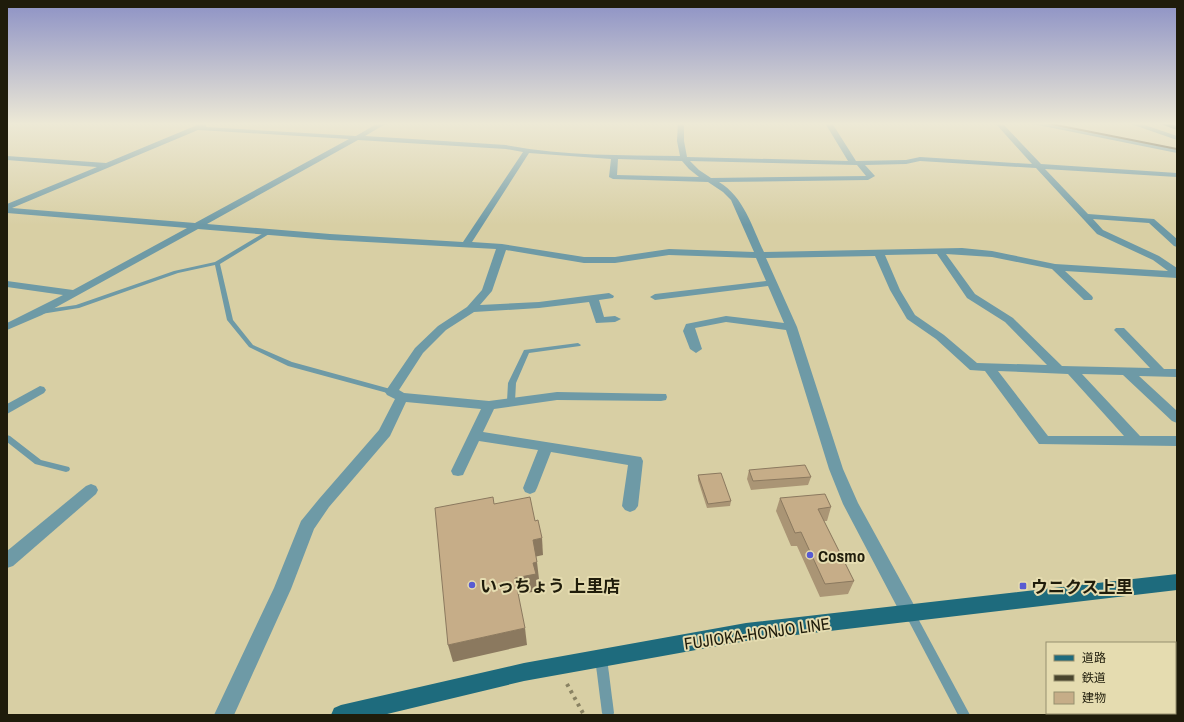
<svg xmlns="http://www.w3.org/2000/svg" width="1184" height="722" font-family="'Archivo Narrow','Noto Sans JP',sans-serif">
  <rect width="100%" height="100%" fill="#d8cfa4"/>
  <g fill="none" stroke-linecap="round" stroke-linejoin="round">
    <polyline stroke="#898262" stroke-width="4" stroke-dasharray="3 4.5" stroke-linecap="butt" points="567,684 584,715"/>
    <g fill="#6e9aa6" fill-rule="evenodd">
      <polygon points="267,231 270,233 269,234 220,264 233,320 253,345 292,362 394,390 395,392 394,394 391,394 288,366 249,347 227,320 215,265 178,273 79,308 41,314 38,312 41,310 76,305 174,271 215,262"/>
      <polygon points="578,343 581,345 580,346 529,353 516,383 515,401 511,404 508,403 507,401 508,383 524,350"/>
      <polygon points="7,435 10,436 41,460 69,467 70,469 69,471 66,472 35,464 7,442"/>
      <polygon points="910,609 914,611 970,715 958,715 905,614 906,611"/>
      <polygon points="601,653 605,654 607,658 614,713 613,715 603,715 602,713 595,658 597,654"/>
    </g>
    <g fill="#6e9aa6" fill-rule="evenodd">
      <path d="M 202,123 L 206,124 L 206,127 L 356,136 L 378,123 L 387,123 L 365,136 L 506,145 C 563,156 622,155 680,156 L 677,141 L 678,123 L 684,123 L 684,141 L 687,157 L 848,161 L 825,123 L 832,123 L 856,161 L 906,160 L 920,157 L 1032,164 L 995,123 L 1002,123 L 1041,164 L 1177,173 L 1177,177 L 1045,169 L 1088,214 L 1154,219 L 1177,239 L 1177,247 L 1174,246 L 1149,223 L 1093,219 L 1103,230 L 1159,256 L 1177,268 L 1177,278 L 1065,271 L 1092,296 L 1093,298 L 1092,300 L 1084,300 L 1052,269 L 992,257 L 946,254 L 975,294 L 1013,318 L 1062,366 L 1150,368 L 1116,332 L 1114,330 L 1116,328 L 1124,328 L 1164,369 L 1177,369 L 1177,377 L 1139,376 L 1177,411 L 1177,423 L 1172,421 L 1123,375 L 1082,374 L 1140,436 L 1177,436 L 1177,446 L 1039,444 L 985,371 L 970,370 L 936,339 L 907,319 L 890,290 L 875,256 L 766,258 L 797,327 L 843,469 L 858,503 L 919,614 L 916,620 L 910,622 L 904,620 L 843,504 L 829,469 L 786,330 L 726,322 L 695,328 L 702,349 L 696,353 L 690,349 L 683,331 L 686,324 L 726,316 L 784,323 L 768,286 L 655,300 L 650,297 L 655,294 L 766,281 L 756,258 L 669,255 L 615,263 L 584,263 L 506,250 L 492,291 L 480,305 L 539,302 L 609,293 L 614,296 L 613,298 L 599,300 L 604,317 L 615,316 L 621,319 L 615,322 L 596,323 L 589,302 L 539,308 L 474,312 L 446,330 L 423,353 L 399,390 L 404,393 L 489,401 L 557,392 L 666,394 L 667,397 L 666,400 L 661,401 L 557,400 L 494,409 L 483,432 L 641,457 L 643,461 L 638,506 L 635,510 L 630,512 L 625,510 L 622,506 L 628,465 L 551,452 L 537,488 L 535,492 L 530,494 L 525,492 L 523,488 L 538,450 L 479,441 L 463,475 L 458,476 L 453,475 L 451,471 L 481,409 L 406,402 L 390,436 L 329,507 L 314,529 L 291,589 L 234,715 L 214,715 L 274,588 L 301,521 L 319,499 L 379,430 L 395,399 L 387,395 L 385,392 L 415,348 L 438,326 L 467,307 L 482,290 L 496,249 L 330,240 L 198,229 L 42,315 L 7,330 L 7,323 L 63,295 L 7,287 L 7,281 L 73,290 L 187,228 L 7,213 L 7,204 L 97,167 L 7,160 L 7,156 L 106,163 ZM 198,130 L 349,139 L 195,223 L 12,208 ZM 358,140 L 506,149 L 523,152 L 463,242 L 330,234 L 207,224 ZM 529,153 L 611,159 L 609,177 L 613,179 L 708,182 L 723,192 L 731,200 L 754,252 L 669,249 L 615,257 L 584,257 L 502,244 L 472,242 ZM 618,159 L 682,161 L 689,169 L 699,177 L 617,175 ZM 690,161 L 857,165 L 866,176 L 711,178 L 699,170 ZM 920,161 L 1036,168 L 1097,234 L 1153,260 L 1168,271 L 1055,264 L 992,251 L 962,248 L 764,252 C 752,227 744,197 719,182 L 868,180 L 875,176 L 865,165 L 906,164 ZM 937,254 L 967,298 L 1005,322 L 1047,365 L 977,363 L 944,335 L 915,315 L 900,290 L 885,255 ZM 998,371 L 1068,374 L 1124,436 L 1048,436 Z"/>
      <polygon points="1028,123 1044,123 1177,149 1177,153"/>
      <polygon points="1128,123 1139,123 1177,136 1177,140"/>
      <polygon points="40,386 44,387 46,390 44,393 7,414 7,404"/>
      <polygon points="91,484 96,486 98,490 96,494 13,566 7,568 7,551 86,486"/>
    </g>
    <polygon fill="#1e6b7d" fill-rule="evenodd" points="1177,574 1177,590 746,641 524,681 383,715 331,715 334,708 341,705 524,663 746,623"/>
    <polygon fill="#155767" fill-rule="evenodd" points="1158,123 1169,123 1177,126 1177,130"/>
    <polyline stroke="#49452e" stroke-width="2" points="1046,123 1177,149"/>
  </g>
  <g fill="#aa9575">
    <polygon points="749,470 811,477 808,485 751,490 747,479"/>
    <polygon points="698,475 731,501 730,506 707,508 698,480"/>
    <polygon points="780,498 831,507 827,521 824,521 854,581 848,594 820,597 797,546 791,546 776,511"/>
  </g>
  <g fill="#8b795f">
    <polygon points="542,538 543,555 534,557 533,540"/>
    <polygon points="537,562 539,579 536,580 537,591 517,595 515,578 533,563"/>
    <polygon points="525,628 527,645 453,662 448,645"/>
  </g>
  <g fill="#c6ad88" stroke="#8b795f">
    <polygon points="805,465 811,477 753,481 749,470"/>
    <polygon points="721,473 731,501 708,504 698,475"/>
    <polygon points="825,494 831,507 818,509 854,581 825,584 801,532 795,533 780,498"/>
    <polygon points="493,497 494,504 530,497 535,521 538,520 542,538 533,540 537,562 533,563 536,574 515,578 525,628 448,645 435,508"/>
  </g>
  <linearGradient id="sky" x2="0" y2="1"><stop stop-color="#8c91c5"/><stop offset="0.55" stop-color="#ede9d6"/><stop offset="1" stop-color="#ede9d6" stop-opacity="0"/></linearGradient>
  <rect width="1184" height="225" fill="url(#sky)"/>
  <g fill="#585bd2" stroke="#e5dcb0" stroke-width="1.5">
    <circle cx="810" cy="555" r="4"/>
    <circle cx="472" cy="585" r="4"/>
    <rect x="1019" y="582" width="8" height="8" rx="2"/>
  </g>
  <g text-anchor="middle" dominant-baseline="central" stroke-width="4" stroke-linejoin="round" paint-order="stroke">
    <g font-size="17" font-weight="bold" fill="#1f1c0b" stroke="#e5dcb0" text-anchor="start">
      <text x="818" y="555">Cosmo</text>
      <text x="480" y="585">いっちょう 上里店</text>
      <text x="1031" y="586">ウニクス上里</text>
    </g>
    <g font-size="17" fill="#1f1c0b" stroke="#e5dcb0">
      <text transform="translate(757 633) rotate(-8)">FUJIOKA-HONJO LINE</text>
    </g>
  </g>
  <rect width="1184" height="722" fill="none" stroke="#1f1c0b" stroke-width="16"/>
  <rect x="1046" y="642" width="130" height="72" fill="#e5dcb0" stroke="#968f6e"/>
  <rect x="1054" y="655" width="20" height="6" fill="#1e6b7d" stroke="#968f6e"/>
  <text x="1082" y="662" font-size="12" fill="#1f1c0b">道路</text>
  <rect x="1054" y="675" width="20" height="6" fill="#49452e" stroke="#968f6e"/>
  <text x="1082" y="682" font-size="12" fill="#1f1c0b">鉄道</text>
  <rect x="1054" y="692" width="20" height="12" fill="#c6ad88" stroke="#968f6e"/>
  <text x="1082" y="702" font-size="12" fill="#1f1c0b">建物</text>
</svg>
